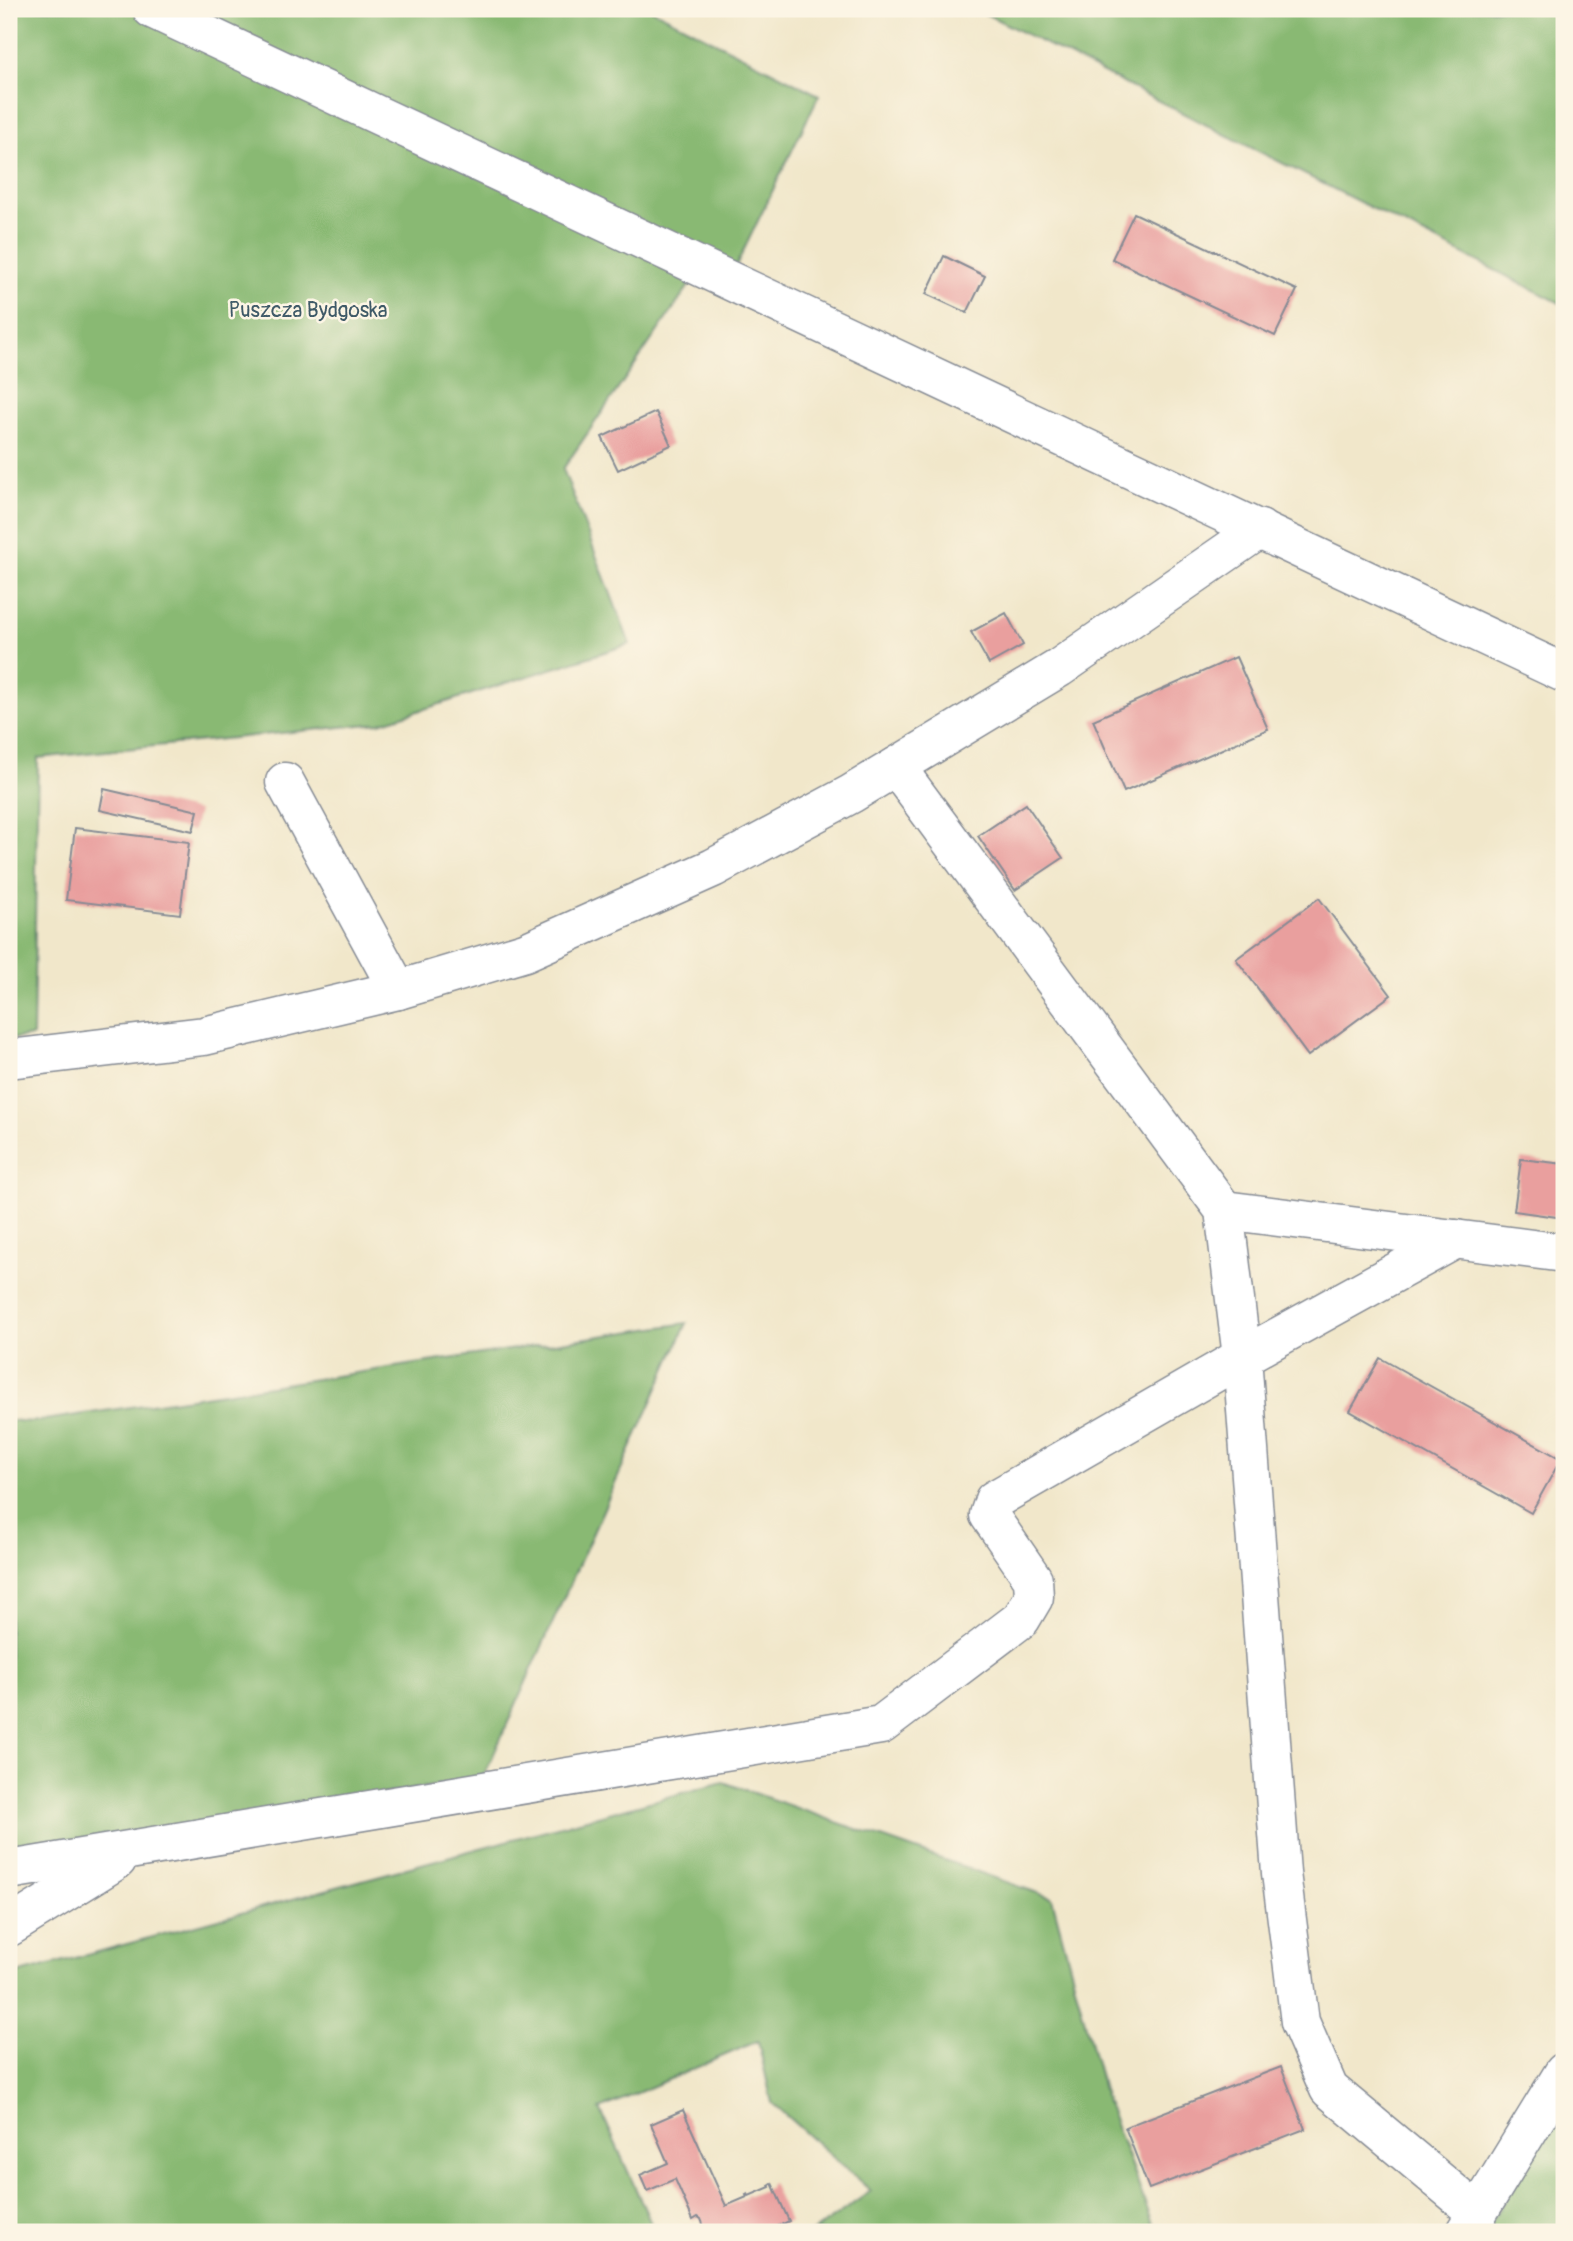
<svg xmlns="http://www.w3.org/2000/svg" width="1573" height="2241" font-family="Pangolin,sans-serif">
  <rect width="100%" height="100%" fill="#fcf5e5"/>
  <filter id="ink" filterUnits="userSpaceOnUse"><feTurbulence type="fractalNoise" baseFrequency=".0143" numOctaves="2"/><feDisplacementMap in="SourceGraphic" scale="14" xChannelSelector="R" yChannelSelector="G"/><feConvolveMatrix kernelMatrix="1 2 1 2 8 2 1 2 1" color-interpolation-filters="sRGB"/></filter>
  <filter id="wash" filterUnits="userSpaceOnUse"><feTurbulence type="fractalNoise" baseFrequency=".00686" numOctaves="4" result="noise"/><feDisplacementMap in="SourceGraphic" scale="28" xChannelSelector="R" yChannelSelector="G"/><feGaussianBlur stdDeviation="1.57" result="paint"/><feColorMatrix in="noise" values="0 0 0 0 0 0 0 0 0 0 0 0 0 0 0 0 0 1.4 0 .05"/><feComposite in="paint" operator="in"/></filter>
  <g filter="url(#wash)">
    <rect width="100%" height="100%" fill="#f1e7ca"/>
    <g fill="#89b973" stroke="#527468" stroke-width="2">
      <polygon points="9,9 651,9 819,95 737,264 693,280 563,469 630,644 380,723 38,758 33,1036 9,1039"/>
      <polygon points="976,9 1564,9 1564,305"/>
      <polygon points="687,1323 483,1778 9,1855 9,1420 31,1422"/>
      <polygon points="723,1782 1052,1898 1105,2097 1156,2232 813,2232 871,2191 772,2103 758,2041 600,2109 655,2232 9,2232 9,1976"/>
      <polygon points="1564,2104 1564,2232 1484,2232"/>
    </g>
    <g id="blocks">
      <g fill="#e99f9e">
        <polygon points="1134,213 1297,290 1275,336 1112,259"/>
        <polygon points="944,256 985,276 967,313 926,294"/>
        <polygon points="656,412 671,445 618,470 602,437"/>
        <polygon points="1006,613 1023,645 989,664 971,632"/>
        <polygon points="1236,657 1268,729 1124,792 1093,720"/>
        <polygon points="104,789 198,811 193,831 100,810"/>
        <polygon points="1026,804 1063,858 1015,890 978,836"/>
        <polygon points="75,828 189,842 180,914 66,900"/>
        <polygon points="1319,898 1391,995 1308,1056 1236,959"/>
        <polygon points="1521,1159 1564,1164 1564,1218 1514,1211"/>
        <polygon points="1380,1358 1561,1459 1531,1513 1350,1411"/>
        <polygon points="1281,2067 1305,2129 1149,2189 1125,2127"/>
        <polygon points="683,2110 726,2206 747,2197 746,2195 748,2194 749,2196 770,2187 769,2185 772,2183 789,2221 766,2232 706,2232 701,2219 698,2217 693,2220 675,2179 647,2191 640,2175 668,2163 651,2124"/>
      </g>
    </g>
  </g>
  <g filter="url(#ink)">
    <use href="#blocks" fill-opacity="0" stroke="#868b94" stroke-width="2"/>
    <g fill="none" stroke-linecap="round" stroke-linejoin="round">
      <g stroke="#868b94" stroke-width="41">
        <g id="minor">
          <polyline points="152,9 1564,673"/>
          <polyline points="896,767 1224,1210 1242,1357 1281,1873 1300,2022 1329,2089 1478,2213"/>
          <polyline points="285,782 398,990"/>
          <polyline points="9,1059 204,1036 398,990 525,952 713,868 851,794 1059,668 1260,529"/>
          <polyline points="1224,1210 1564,1253"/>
          <polyline points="9,1870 881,1725 1021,1619 1034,1597 1033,1579 989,1515 994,1500 1242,1357 1456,1239"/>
          <polyline points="9,1927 117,1860"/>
          <polyline points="1466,2232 1564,2072"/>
        </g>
      </g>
      <use href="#minor" stroke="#fff" stroke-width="38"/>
    </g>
  </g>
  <g text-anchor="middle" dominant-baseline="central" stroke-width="5" stroke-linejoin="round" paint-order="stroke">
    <g font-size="21" fill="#3f5a68" stroke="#fcf5e5">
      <text x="308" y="310">Puszcza Bydgoska</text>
    </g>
  </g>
  <rect width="1573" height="2241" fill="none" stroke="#fcf5e5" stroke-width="35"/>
</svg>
